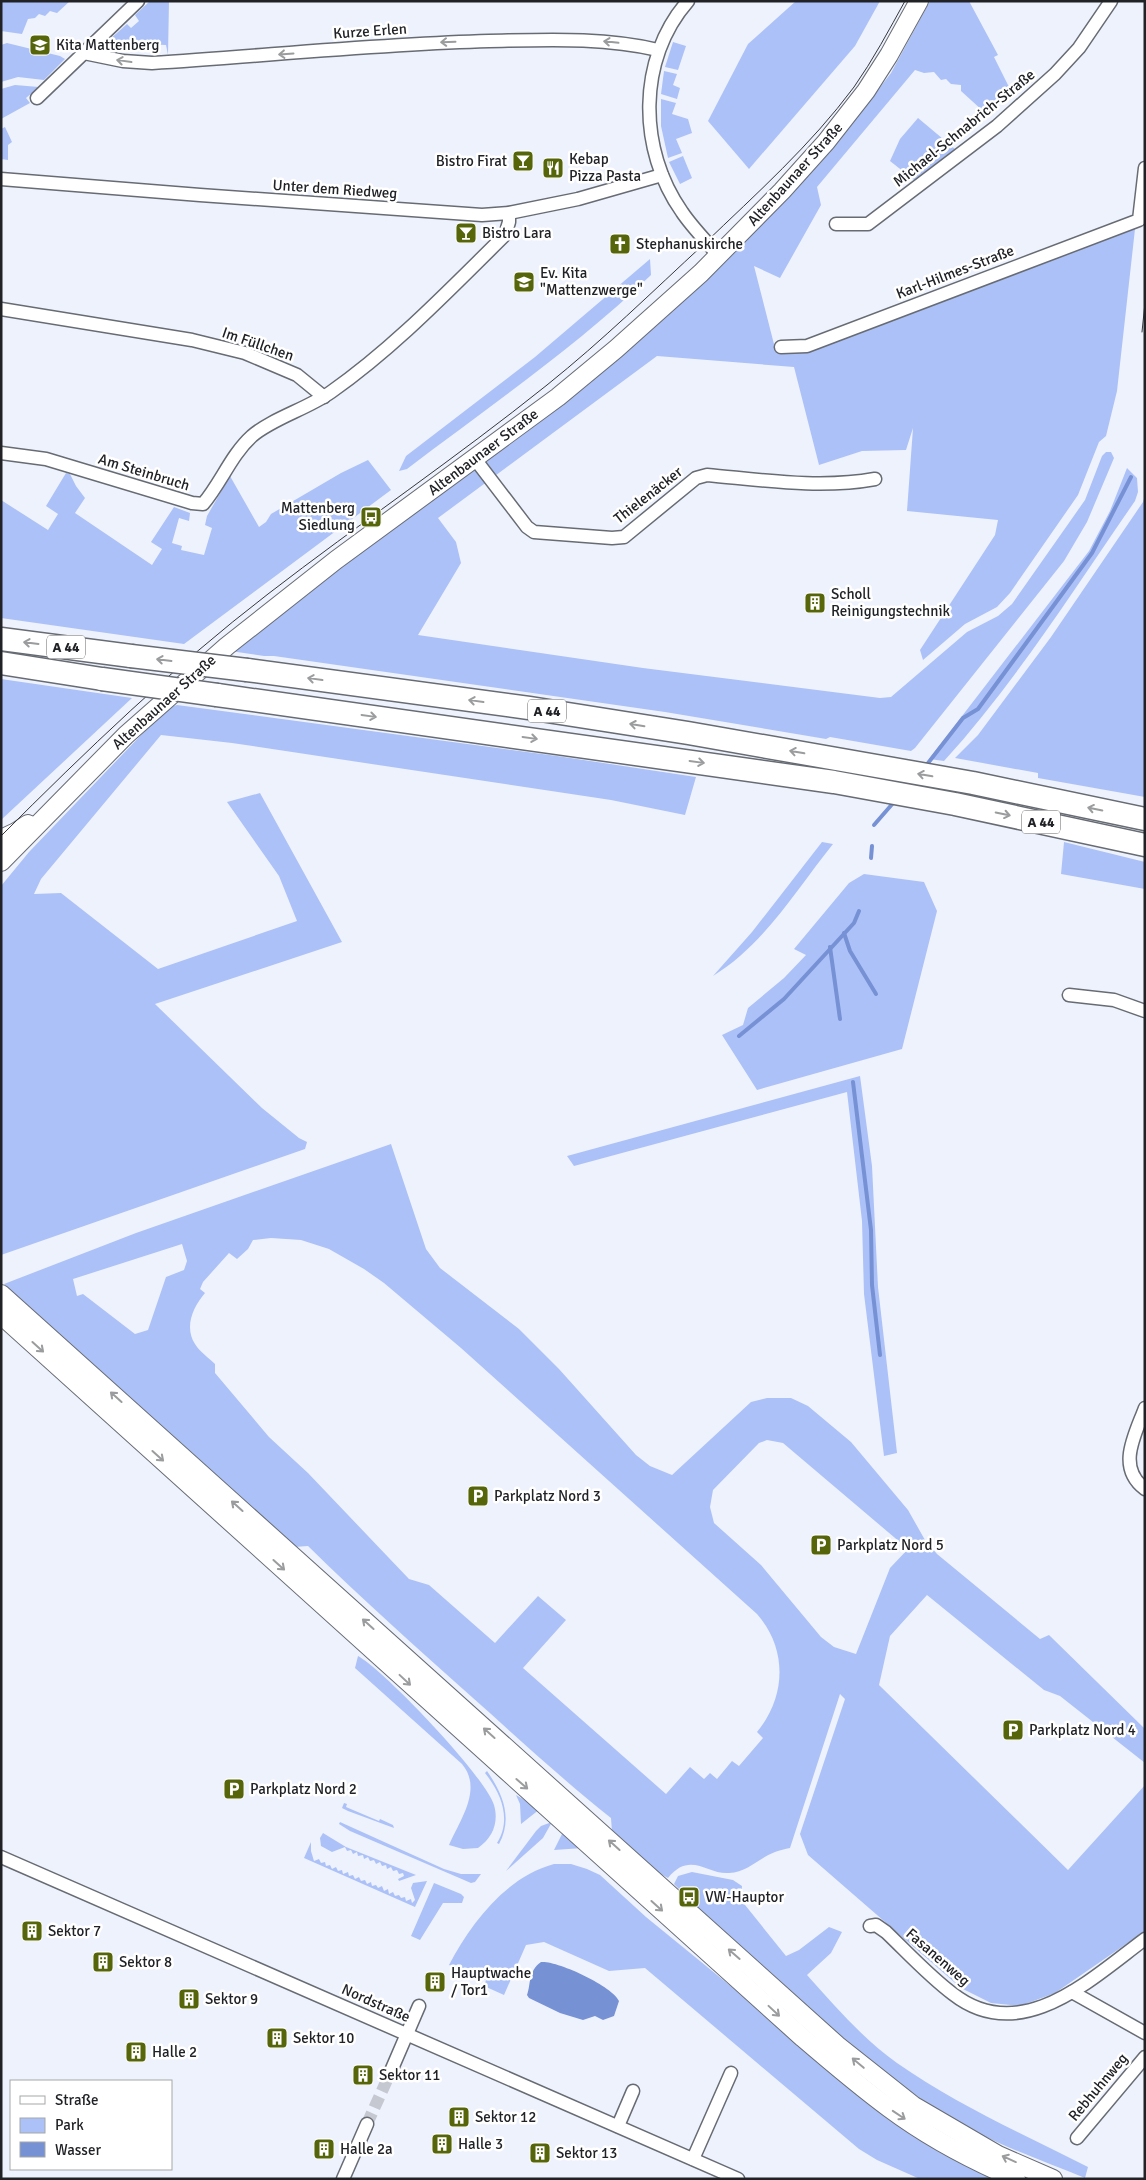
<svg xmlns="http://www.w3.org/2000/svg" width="1146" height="2180" font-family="Signika,sans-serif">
  <rect width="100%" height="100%" fill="#eef2fc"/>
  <g fill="#acc1f7" fill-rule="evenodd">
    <polygon points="1,1 70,1 57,13 50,11 45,16 39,14 35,18 28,19 22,34 1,31"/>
    <polygon points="150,1 169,1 168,55 166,45 125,43 127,51 111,48 108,45 108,41 127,24 131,28 139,21 135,15"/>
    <polygon points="796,1 880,1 855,46 749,169 708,121 748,44"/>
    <polygon points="930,1 969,1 998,55 994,57 1010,89 983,111 961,91 961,85 951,84 946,79 941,80 934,72 924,73 915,70 817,187 821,205 780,278 754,266 776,352 809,350 1132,227 1135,229 1117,391 1106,436 1099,442 1078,495 1010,593 997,607 965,624 923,660 920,650 995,535 998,520 907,511 913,428 906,450 862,451 819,465 794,367 657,356 438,518 456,542 461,563 418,635 643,668 880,698 891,697 967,632 998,616 1012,604 1085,500 1102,456 1106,452 1111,452 1114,458 1087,522 1064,561 915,748 911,751 830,737 826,739 665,712 274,656 264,656 230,651 283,609 439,494 812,169 845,133 891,73"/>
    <polygon points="673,42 686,46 678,70 665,67"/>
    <polygon points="7,43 60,56 65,59 44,80 18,77 1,82 1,45"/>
    <polygon points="664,71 677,74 673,85 680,88 677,99 661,94"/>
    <polygon points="15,85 39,87 26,98 30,103 1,119 1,89"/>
    <polygon points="661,99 676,103 672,114 688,119 692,133 676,139 682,153 668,158 661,126"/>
    <polygon points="918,118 955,149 914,180 890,161 900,139"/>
    <polygon points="5,127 12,142 8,145 8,160 1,159 1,129"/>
    <polygon points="683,156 692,178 680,184 669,162"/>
    <path d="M 650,259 L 651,275 C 576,347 490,406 407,469 L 399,471 L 406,456 L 535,357 Z"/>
    <polygon points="368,460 391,490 184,644 1,618 1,500 48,530 58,514 46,506 66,473 70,474 76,486 85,498 75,513 152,565 162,549 151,542 174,507 190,513 189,521 179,518 172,543 182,546 181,550 204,555 212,528 205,525 207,516 230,476 259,527 266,522 271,514 341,473"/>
    <path d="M 1127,468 L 1137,478 L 1138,492 L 1135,501 C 1074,589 1016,682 944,761 L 929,759 L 1089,551 L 1110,511 Z"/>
    <polygon points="1145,495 1145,797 1038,778 1038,773 955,758 978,735 1051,637 1143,502"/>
    <polygon points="1,679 132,698 1,820"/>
    <polygon points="177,705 557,756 696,777 685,815 611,800 232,743 161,735 41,879 34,894 61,893 158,969 297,921 279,876 227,802 260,793 342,942 155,1004 262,1108 299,1138 307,1142 305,1149 1,1255 1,886 29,852 167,708"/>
    <path d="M 822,842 L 833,844 C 796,890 764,945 713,976 L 752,932 Z"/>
    <polygon points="1064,842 1145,862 1145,889 1061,874"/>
    <polygon points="864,874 924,882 937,911 902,1049 757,1090 722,1035 743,1025 748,1008 784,978 806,955 794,949 849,883"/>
    <polygon points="860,1076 872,1166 878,1287 897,1453 884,1456 864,1294 862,1221 847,1092 574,1166 567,1156"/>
    <path d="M 391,1144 L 426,1249 L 440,1268 L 519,1329 L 559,1369 L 636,1455 L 650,1466 L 672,1475 L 751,1402 L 767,1398 L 791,1398 L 808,1406 L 851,1442 L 908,1510 L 925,1540 L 937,1554 L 1040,1639 L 1049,1635 L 1141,1725 L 1145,1729 L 1145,1763 L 1060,1696 L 1044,1690 L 927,1595 L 890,1636 L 879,1685 L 1068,1870 L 1145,1785 L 1145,1931 L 1055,1993 L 1020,2006 L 991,2003 L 961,1988 L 808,1855 L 800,1834 L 845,1699 L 840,1694 L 790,1848 C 785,1849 780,1850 775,1852 C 759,1858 748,1872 729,1873 C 708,1875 690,1850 668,1878 L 648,1867 L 612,1832 L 611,1818 C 563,1780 519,1739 473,1698 C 417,1648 361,1598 308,1546 L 294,1547 L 69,1347 L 4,1284 L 136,1233 ZM 271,1238 L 301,1240 L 329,1249 L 364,1269 L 384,1283 L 461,1348 L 757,1614 C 788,1649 786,1697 757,1732 L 763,1738 L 739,1766 L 732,1761 L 717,1779 L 710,1773 L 704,1779 L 690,1767 L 666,1794 L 523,1668 L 566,1620 L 538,1596 L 495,1643 L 429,1585 L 409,1579 L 308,1473 L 269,1437 L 215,1373 L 215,1364 C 209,1358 200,1352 195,1344 C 184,1327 193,1307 205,1293 L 200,1289 L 203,1282 L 229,1253 L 237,1259 L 248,1249 L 253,1240 ZM 182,1244 L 187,1261 L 184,1270 L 166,1277 L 148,1330 L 135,1334 L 83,1294 L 77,1296 L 73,1279 ZM 767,1440 L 783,1443 L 908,1549 L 890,1568 L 856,1654 L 834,1647 L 821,1637 L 761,1565 L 714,1523 L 710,1507 L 713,1490 L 759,1443 Z"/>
    <path d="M 358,1656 C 385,1671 485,1776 494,1805 C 499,1822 493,1838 478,1848 L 463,1849 L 449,1845 C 460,1820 483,1789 462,1764 L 355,1668 Z"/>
    <path d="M 487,1771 C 503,1794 513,1818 499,1844 L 497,1843 C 512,1819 501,1793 485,1773 Z"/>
    <polygon points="516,1795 540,1809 521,1824 520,1804"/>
    <polygon points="344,1803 347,1804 346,1807 379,1821 380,1819 393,1825 394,1828 348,1811 342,1808"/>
    <polygon points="340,1822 444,1869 461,1874 481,1874 475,1882 471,1883 350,1831 339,1824"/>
    <polygon points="552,1822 543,1838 506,1871 536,1831 541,1826"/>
    <polygon points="564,1830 583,1848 554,1850"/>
    <polygon points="323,1833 346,1847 416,1875 399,1881 398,1879 404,1876 403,1873 399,1874 397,1870 393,1871 391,1867 387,1869 386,1865 382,1866 380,1862 376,1864 374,1860 370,1861 368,1857 364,1859 363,1855 358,1856 357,1852 353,1854 351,1850 347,1851 345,1847 332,1852 321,1846 320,1838"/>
    <polygon points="311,1842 311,1851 314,1861 319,1859 321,1863 325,1862 326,1866 330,1865 332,1869 336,1867 338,1871 342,1870 343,1874 348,1872 349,1876 353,1875 355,1879 359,1877 361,1881 365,1880 367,1884 371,1882 372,1886 376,1885 378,1888 382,1886 384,1891 388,1889 389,1894 393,1892 395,1896 399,1895 401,1898 405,1897 406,1901 411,1899 412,1903 415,1900 411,1888 413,1883 427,1881 415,1907 304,1858"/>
    <path d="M 554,1864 L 571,1864 L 587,1869 L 600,1875 L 646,1917 L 749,2001 L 996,2179 L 920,2179 L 877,2160 L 859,2149 L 645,1968 L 609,1971 L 544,1942 L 526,1945 L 504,1995 L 484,1986 L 486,1980 L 449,1965 C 471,1923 506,1877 554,1864 Z"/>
    <path d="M 692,1872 L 733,1880 L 742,1886 L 741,1900 L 786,1956 L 799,1950 L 829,1927 L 842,1932 L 831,1953 L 807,1975 C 835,2006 863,2039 897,2063 C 957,2105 1023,2134 1088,2167 L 1085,2178 C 1048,2163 1009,2149 974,2131 C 904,2093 843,2041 784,1988 C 746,1954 709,1920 674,1884 L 678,1876 Z"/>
    <polygon points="434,1883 461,1894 464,1897 462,1903 443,1903 420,1940 411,1936"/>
  </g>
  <path fill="#7791d5" d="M 541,1962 C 556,1960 613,1986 619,2001 L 614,2016 L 603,2020 L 595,2016 L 583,2020 L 560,2013 L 529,1998 L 527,1995 C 531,1984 528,1971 541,1962 Z"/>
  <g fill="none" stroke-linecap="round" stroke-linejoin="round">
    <g stroke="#7791d5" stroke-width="4">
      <polyline points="925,767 963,718 978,709 1092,553 1131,477"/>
      <polyline points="874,825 894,802"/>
      <polyline points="871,858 872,846"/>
      <polyline points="844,933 850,951 876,994"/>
      <polyline points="830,947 840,1019"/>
      <polyline points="739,1036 784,999 854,923 859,911"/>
      <polyline points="853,1082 871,1230 872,1285 880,1355"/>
    </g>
    <polyline stroke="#c5c8d1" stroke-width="12" stroke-dasharray="12 6" stroke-linecap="butt" points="367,2124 391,2071"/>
    <g stroke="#676b73" stroke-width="15">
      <g id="street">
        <path d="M 688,1 C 637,59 638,150 682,212 C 692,227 706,241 719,256"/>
        <path d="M 84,53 L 123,61 L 152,63 C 264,56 377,44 489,41 C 546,40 602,37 658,50"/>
        <polyline points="37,98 138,1"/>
        <polyline points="1,179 200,195 482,215 509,213 578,199 662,175"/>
        <polyline points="836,224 868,224 997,126 1055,74 1079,48 1111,1"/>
        <polyline points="1,309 192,340 245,353 297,375 324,397"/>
        <polyline points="781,347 807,346 1139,220 1145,168"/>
        <path d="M 1,453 L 46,459 L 192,503 L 203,504 C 221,483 231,455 252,436 C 273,418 307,409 331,392 C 395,347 449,290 505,235 L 509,222 L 509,213"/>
        <path d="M 475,459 L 527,527 L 534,532 L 612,538 L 624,537 L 696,478 L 707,475 C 763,480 820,489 875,479"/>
        <polyline points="1069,995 1114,1000 1145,1011"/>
        <path d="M 1145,1408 C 1135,1435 1116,1467 1145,1489"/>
        <polyline points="1,1857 738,2179"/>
        <path d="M 870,1926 L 876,1925 L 886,1932 C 908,1953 929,1976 953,1994 C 1021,2047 1091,1979 1145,1939"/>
        <polyline points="1072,1992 1145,2033"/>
        <polyline points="391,2071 419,2006"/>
        <polyline points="618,2126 633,2091"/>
        <polyline points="1077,2138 1145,2057"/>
        <polyline points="693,2159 731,2073"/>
        <polyline points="343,2179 367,2124"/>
      </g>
    </g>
    <g stroke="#676b73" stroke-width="20">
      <g id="secondary">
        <polyline points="1,839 16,832 28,824"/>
        <polyline points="1,862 126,735 227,646 336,560 558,397 616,349 701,273 782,191 826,142 866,91 889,55 919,1"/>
        <polyline points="1,1294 837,2045 914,2106 998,2155 1053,2179"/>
        <path d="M 1,1315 L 803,2038 C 831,2062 859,2086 889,2108 C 928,2137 971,2160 1016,2179"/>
      </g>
    </g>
    <g stroke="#676b73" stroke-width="25">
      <g id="highway">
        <polyline points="1,639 131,656"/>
        <polyline points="1,663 102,679"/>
        <polyline points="247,670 529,708 688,733 973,783 1145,819"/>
        <polyline points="217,695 834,782 955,804 1145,845"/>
      </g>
    </g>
    <use href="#street" stroke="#fff" stroke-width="12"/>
    <use href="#secondary" stroke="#fff" stroke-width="18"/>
    <use href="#highway" stroke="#fff" stroke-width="22"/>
    <g stroke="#36373c" stroke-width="1">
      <polyline points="1142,332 1145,303"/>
      <path d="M 1,836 C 86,751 173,667 268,594 C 360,523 456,458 547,385 C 602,341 652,292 704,244 C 756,194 811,145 854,87 C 873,60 889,30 905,1"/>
    </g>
    <g stroke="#676b73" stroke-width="25" stroke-linecap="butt">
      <g id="highway-bridge">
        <polyline points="131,656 247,670"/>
        <polyline points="102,679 217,695"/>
      </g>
    </g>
    <use href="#highway-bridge" stroke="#fff" stroke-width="22"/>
  </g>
  <defs><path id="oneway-shaft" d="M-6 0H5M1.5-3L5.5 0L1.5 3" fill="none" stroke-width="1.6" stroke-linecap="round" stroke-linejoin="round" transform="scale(1.25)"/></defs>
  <g stroke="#9b9c9d">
    <use href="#oneway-shaft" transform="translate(448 42) rotate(178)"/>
    <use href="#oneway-shaft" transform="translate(611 42) rotate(-174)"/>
    <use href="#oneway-shaft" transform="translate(286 54) rotate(176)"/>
    <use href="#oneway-shaft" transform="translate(124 61) rotate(-172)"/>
    <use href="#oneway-shaft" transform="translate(31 643) rotate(-173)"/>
    <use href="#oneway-shaft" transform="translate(164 660) rotate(-173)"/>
    <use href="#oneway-shaft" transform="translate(315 679) rotate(-172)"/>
    <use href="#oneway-shaft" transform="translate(476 701) rotate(-172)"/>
    <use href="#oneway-shaft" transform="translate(369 716) rotate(8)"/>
    <use href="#oneway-shaft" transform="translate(637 725) rotate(-171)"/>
    <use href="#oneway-shaft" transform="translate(530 738) rotate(8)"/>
    <use href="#oneway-shaft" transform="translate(797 752) rotate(-170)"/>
    <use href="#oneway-shaft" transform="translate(697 762) rotate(8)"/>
    <use href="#oneway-shaft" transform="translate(925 775) rotate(-170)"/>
    <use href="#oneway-shaft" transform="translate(1095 809) rotate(-168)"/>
    <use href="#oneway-shaft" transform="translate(1003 814) rotate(12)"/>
    <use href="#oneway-shaft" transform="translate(38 1347) rotate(42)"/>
    <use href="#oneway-shaft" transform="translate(116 1397) rotate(-138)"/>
    <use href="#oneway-shaft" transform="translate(158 1456) rotate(42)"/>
    <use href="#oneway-shaft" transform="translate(237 1506) rotate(-138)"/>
    <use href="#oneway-shaft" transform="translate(279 1565) rotate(42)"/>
    <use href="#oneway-shaft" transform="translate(368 1624) rotate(-138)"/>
    <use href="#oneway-shaft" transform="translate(405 1680) rotate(43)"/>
    <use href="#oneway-shaft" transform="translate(489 1733) rotate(-138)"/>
    <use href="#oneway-shaft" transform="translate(522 1784) rotate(41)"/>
    <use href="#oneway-shaft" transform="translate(614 1845) rotate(-138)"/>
    <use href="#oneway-shaft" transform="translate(657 1906) rotate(42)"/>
    <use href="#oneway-shaft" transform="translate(734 1954) rotate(-139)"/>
    <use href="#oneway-shaft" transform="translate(774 2011) rotate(43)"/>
    <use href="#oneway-shaft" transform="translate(858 2063) rotate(-140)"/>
    <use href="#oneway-shaft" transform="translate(899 2115) rotate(34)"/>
    <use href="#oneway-shaft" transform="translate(1009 2159) rotate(-156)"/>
  </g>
  <defs>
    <g id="school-square" transform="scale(1.125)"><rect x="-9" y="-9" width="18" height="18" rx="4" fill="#57650a" stroke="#fff"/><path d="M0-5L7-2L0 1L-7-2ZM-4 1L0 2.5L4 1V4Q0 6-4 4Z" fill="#fff"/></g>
    <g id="bar-square" transform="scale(1.125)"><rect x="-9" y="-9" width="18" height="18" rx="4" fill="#57650a" stroke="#fff"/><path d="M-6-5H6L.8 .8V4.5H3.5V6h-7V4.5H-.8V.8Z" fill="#fff"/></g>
    <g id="restaurant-square" transform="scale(1.125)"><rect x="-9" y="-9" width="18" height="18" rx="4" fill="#57650a" stroke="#fff"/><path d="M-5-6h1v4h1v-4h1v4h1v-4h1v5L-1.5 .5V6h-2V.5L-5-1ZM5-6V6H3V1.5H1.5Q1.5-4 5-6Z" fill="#fff"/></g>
    <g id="church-square" transform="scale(1.125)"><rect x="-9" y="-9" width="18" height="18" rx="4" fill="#57650a" stroke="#fff"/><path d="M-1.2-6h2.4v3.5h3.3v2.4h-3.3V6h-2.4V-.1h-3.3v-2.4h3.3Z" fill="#fff"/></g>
    <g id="bus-square" transform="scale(1.125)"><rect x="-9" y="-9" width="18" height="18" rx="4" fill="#57650a" stroke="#fff"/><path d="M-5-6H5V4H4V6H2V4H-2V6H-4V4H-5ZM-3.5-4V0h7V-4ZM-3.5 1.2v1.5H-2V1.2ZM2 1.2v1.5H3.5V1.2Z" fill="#fff"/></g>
    <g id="building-square" transform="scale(1.125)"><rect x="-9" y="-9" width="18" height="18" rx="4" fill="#57650a" stroke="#fff"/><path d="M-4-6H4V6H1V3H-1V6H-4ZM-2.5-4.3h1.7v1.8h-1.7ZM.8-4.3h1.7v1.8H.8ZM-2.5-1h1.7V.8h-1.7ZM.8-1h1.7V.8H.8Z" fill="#fff"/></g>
    <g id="parking-square" transform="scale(1.125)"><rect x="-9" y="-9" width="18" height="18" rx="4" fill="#57650a" stroke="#fff"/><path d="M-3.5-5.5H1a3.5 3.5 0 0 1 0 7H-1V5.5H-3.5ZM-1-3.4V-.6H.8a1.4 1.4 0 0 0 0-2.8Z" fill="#fff"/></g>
  </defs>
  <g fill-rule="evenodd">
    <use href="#school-square" x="40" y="45"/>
    <use href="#bar-square" x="523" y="161"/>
    <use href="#restaurant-square" x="553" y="168"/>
    <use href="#bar-square" x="466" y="233"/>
    <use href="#church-square" x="620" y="244"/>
    <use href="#school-square" x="524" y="282"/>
    <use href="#bus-square" x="371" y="517"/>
    <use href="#building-square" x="815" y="603"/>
    <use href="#parking-square" x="478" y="1496"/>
    <use href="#parking-square" x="821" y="1545"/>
    <use href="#parking-square" x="1013" y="1730"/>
    <use href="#parking-square" x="234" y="1789"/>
    <use href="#bus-square" x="689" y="1897"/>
    <use href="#building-square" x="32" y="1931"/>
    <use href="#building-square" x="103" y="1962"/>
    <use href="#building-square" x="435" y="1982"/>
    <use href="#building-square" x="189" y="1999"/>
    <use href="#building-square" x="277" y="2038"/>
    <use href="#building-square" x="136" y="2052"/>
    <use href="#building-square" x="363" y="2075"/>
    <use href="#building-square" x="459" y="2117"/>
    <use href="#building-square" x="442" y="2144"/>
    <use href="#building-square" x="324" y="2149"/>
    <use href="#building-square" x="540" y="2153"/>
  </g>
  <g text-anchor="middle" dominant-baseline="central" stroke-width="5" stroke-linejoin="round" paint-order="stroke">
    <g fill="#fff" stroke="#646467" stroke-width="1">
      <rect x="47" y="635.5" width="38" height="23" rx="4"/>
      <rect x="528" y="699.5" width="38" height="23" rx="4"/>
      <rect x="1022" y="810.5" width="38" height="23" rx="4"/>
    </g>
    <g font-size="14" font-weight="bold" fill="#212226">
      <text x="66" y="647">A 44</text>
      <text x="547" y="711">A 44</text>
      <text x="1041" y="822">A 44</text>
    </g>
    <g font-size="15" fill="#212226" stroke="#fff">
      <text transform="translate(370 31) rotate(-4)">Kurze Erlen</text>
      <text transform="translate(964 128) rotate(-39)">Michael-Schnabrich-Straße</text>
      <text transform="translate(795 174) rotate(-48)">Altenbaunaer Straße</text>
      <text transform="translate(335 189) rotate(4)">Unter dem Riedweg</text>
      <text transform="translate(955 272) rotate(-21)">Karl-Hilmes-Straße</text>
      <text transform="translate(258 344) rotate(19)">Im Füllchen</text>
      <text transform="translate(483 452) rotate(-37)">Altenbaunaer Straße</text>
      <text transform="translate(144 472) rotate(17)">Am Steinbruch</text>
      <text transform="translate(648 495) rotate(-38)">Thielenäcker</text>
      <text transform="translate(164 702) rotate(-42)">Altenbaunaer Straße</text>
      <text transform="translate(938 1957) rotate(41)">Fasanenweg</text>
      <text transform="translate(376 2003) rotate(24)">Nordstraße</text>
      <text transform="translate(1098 2087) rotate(-50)">Rebhuhnweg</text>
    </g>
    <g font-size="15" fill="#212226" stroke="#fff" text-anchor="start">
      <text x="56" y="45">Kita Mattenberg</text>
      <text x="569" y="159">Kebap<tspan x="569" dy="17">Pizza Pasta</tspan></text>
      <text x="507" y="161" text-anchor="end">Bistro Firat</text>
      <text x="482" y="233">Bistro Lara</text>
      <text x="636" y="244">Stephanuskirche</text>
      <text x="540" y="273">Ev. Kita<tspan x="540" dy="17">"Mattenzwerge"</tspan></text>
      <text x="355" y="508" text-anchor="end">Mattenberg<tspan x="355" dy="17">Siedlung</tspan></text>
      <text x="831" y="594">Scholl<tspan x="831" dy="17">Reinigungstechnik</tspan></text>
      <text x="494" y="1496">Parkplatz Nord 3</text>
      <text x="837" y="1545">Parkplatz Nord 5</text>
      <text x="1029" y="1730">Parkplatz Nord 4</text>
      <text x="250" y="1789">Parkplatz Nord 2</text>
      <text x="705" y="1897">VW-Hauptor</text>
      <text x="48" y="1931">Sektor 7</text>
      <text x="119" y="1962">Sektor 8</text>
      <text x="451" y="1973">Hauptwache<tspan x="451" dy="17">/ Tor1</tspan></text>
      <text x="205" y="1999">Sektor 9</text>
      <text x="293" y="2038">Sektor 10</text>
      <text x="152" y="2052">Halle 2</text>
      <text x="379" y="2075">Sektor 11</text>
      <text x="475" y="2117">Sektor 12</text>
      <text x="458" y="2144">Halle 3</text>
      <text x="340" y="2149">Halle 2a</text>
      <text x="556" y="2153">Sektor 13</text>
    </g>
  </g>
  <rect width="1146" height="2180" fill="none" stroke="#212226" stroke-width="5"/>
  <rect x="10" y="2080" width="162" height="90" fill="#ffffff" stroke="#a6a7a8"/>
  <rect x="20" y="2096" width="25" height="8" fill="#ffffff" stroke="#a6a7a8"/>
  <text x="55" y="2105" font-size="15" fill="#212226">Straße</text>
  <rect x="20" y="2118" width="25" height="15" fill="#acc1f7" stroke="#a6a7a8"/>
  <text x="55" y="2130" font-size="15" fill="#212226">Park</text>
  <rect x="20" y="2142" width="25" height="15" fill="#7791d5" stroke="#a6a7a8"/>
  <text x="55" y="2155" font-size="15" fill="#212226">Wasser</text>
</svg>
